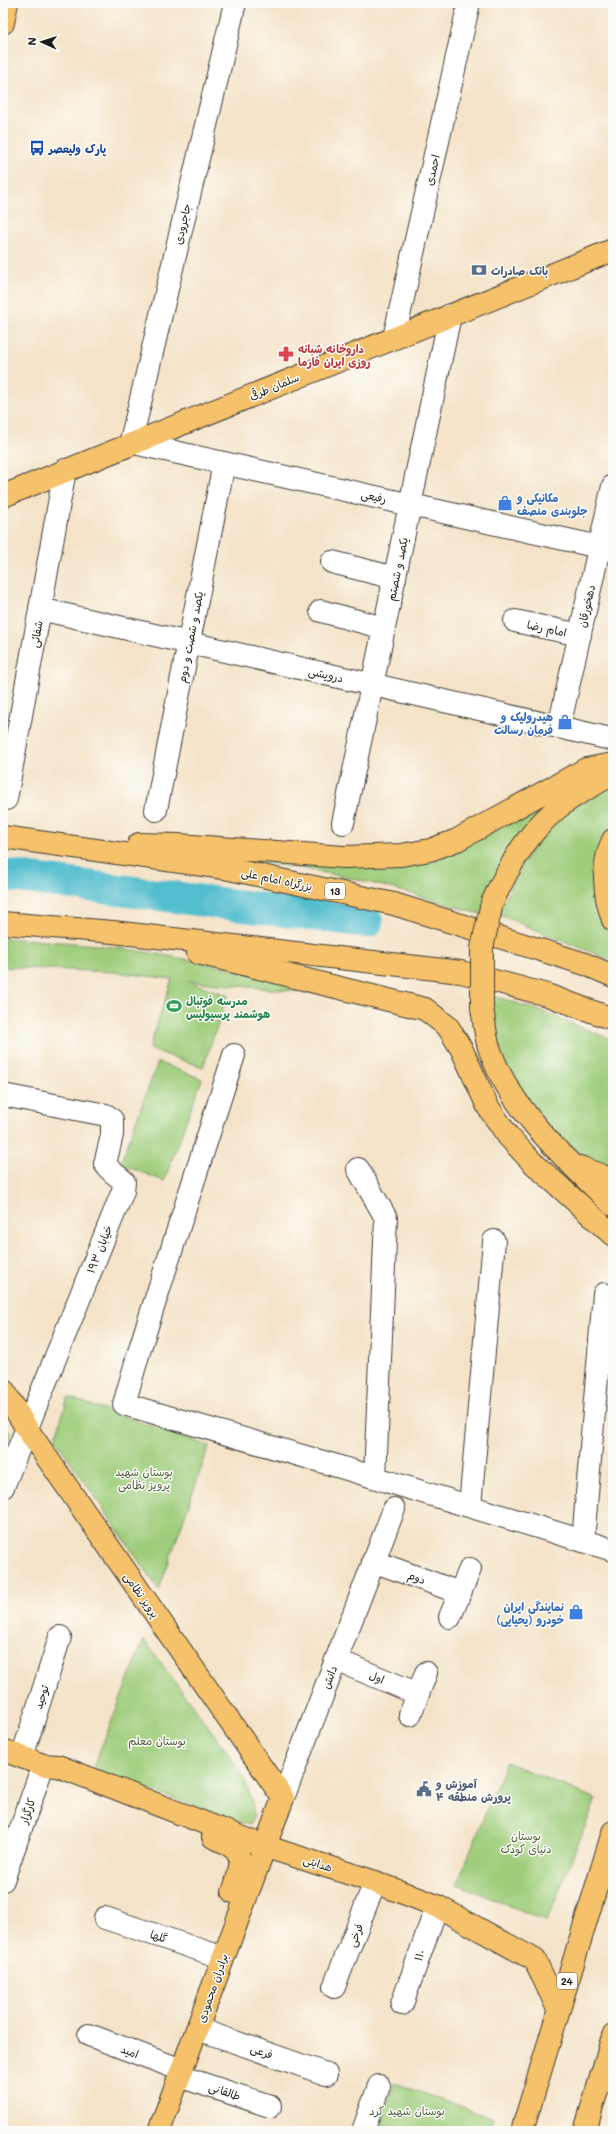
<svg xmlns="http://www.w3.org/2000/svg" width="616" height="2134" font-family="Mali,'Playpen Sans Arabic',sans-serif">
  <rect width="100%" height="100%" fill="#fdfcf7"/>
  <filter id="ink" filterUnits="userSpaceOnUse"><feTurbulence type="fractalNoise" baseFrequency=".025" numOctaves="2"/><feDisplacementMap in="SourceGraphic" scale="8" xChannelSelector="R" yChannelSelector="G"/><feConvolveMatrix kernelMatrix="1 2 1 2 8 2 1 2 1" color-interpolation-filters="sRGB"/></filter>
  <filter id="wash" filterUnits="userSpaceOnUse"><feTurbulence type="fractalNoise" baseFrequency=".012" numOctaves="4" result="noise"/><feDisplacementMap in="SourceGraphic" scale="16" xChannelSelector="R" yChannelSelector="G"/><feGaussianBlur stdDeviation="0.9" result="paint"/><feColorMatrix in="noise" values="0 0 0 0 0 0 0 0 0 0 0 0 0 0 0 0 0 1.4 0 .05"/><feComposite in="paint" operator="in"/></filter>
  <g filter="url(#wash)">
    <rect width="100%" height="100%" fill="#f4e3c8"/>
    <g fill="#9fcd7b" stroke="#5e744c">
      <path d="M 595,775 L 480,914 C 423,897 365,879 305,869 C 284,866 263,863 241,860 L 393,865 Z"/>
      <path d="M 613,783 L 613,822 L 603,842 L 607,925 L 613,934 L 613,961 L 499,915 C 513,874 537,836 570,809 C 583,799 599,791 613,783 Z"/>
      <path d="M 3,938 C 51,941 99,944 146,952 C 213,963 279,980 345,996 L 187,981 L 228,995 L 203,1067 L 149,1049 L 172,979 L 114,972 L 3,967 Z"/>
      <path d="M 491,995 L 538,1010 L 613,1040 L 613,1171 C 597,1164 582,1156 568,1145 C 539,1122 504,1070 495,1034 C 492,1022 492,1007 491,995 Z"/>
      <polygon points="158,1062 202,1079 164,1181 120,1164"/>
      <polygon points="68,1397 209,1446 159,1590 55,1439"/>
      <polygon points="3,1423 11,1433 3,1455"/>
      <polygon points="144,1640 222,1745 244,1778 251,1798 254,1815 249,1825 92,1770"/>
      <polygon points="506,1762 596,1799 547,1921 457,1884"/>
      <polygon points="394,2083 494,2118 489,2131 378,2131"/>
    </g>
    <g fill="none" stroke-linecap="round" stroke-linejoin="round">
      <polyline stroke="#52bece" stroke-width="32" points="3,875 367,922"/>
    </g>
  </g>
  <g filter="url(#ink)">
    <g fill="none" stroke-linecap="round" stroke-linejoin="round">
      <g stroke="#3c3a36" stroke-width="24">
        <g id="minor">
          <polyline points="394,338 469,3"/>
          <polyline points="134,443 613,550"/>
          <polyline points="130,445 235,3"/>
          <polyline points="332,562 395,578"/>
          <polyline points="40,609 611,739"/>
          <polyline points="321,611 384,628"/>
          <polyline points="515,621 580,635"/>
          <polyline points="559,727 613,486"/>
          <polyline points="6,799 65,470"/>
          <polyline points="156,810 224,463"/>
          <polyline points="343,823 450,315"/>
          <polyline points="234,1055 141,1345 124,1404 337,1466 613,1550"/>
          <path d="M 3,1095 L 106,1115 L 112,1120 L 112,1135 L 105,1164 C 110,1172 118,1175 124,1182 L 123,1191 L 3,1487"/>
          <polyline points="358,1169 386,1218 375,1477"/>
          <polyline points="470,1506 494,1241"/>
          <polyline points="583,1541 604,1294"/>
          <polyline points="373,1561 460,1593"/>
          <polyline points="450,1617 470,1569"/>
          <polyline points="336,1660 418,1694"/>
          <polyline points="410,1715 426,1673"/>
          <polyline points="22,1757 60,1637"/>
          <polyline points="283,1798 394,1509"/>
          <polyline points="3,1880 43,1765"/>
          <polyline points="105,1918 212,1954"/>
          <polyline points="334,1987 375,1882"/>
          <polyline points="402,2004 437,1906"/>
          <polyline points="198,2029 326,2074"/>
          <polyline points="89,2035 171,2066"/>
          <polyline points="179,2076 270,2106"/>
          <polyline points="363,2131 379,2086"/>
        </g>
      </g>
      <g stroke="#3c3a36" stroke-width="24">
        <g id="major">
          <polyline points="3,23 7,3"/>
          <polyline points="3,496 613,250"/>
          <polyline points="3,1389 27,1429 283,1798 159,2131"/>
          <polyline points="3,1750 43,1765 58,1766 264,1846 375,1882 437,1906 535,1960 558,2009"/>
          <path d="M 213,1837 C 246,1850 244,1861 233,1892"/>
        </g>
      </g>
      <g stroke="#3c3a36" stroke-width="24">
        <g id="highway">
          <polyline points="3,837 224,868 394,904 585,964 613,976"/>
          <path d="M 613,840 C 601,864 604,896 613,920"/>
          <polyline points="139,844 179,845 344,857 401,855 430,850 457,840 586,769 613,764"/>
          <path d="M 492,903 C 510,863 532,824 570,799 C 584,790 599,782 613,774"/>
          <polyline points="3,923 113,932 461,972 547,995 613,1019"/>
          <polyline points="198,953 425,1009 448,1027 462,1050 488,1107 508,1136 531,1161 613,1235"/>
          <path d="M 482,1008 C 484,1020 485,1032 488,1044 C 506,1106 568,1162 613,1205"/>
          <polyline points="580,1167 613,1180"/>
          <polyline points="522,2131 613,1832"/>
          <polyline points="585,2131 613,2036"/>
        </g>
      </g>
      <use href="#minor" stroke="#fff" stroke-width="22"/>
      <use href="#major" stroke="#f5c16b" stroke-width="22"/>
      <use href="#highway" stroke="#f5c16b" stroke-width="22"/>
      <g stroke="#3c3a36" stroke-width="24" stroke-linecap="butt">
        <polyline id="highway-bridge" points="482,1008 482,948 492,903"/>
      </g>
      <use href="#highway-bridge" stroke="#f5c16b" stroke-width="22"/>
    </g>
  </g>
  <defs>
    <g id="bus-bare" transform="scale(1.2)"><path d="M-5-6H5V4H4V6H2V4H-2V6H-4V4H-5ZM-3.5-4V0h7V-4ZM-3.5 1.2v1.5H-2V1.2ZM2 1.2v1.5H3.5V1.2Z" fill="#1a4fb4" stroke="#fdfcf7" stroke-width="2.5" paint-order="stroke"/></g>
    <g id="bank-bare" transform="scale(1.2)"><path d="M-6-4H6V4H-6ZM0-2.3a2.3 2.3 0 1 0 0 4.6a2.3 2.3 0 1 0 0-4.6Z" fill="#5c6f8a" stroke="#fdfcf7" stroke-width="2.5" paint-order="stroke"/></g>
    <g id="pharmacy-bare" transform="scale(1.2)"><path d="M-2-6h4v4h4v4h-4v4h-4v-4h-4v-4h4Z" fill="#e0444e" stroke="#fdfcf7" stroke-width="2.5" paint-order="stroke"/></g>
    <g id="shop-bare" transform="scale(1.2)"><path d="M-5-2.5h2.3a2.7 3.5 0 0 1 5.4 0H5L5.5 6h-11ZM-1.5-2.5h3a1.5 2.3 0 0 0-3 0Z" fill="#3f7fe0" stroke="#fdfcf7" stroke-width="2.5" paint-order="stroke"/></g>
    <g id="stadium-bare" transform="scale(1.2)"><path d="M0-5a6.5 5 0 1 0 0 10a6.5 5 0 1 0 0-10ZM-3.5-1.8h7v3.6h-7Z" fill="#2e9e5b" stroke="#fdfcf7" stroke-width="2.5" paint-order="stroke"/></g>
    <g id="civic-bare" transform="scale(1.2)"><path d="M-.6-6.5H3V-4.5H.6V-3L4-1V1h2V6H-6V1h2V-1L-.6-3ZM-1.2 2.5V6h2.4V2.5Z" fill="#5c6f8a" stroke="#fdfcf7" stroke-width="2.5" paint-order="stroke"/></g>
  </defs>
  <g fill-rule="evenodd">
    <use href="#bus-bare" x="37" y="148"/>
    <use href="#bank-bare" x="479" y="270"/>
    <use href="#pharmacy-bare" x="286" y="354"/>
    <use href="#shop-bare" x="505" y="503"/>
    <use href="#shop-bare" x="565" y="722"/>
    <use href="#stadium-bare" x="174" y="1006"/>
    <use href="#shop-bare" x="576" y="1612"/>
    <use href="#civic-bare" x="424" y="1789"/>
  </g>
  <g text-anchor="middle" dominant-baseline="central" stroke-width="3" stroke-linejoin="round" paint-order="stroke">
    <g fill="#fdfcf7" stroke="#605f5e" stroke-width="1">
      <rect x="325" y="883" width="20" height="16" rx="3"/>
      <rect x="557" y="1973" width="20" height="16" rx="3"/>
    </g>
    <g font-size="10" font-weight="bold" fill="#1c1c1c">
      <text x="335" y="891">13</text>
      <text x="567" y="1981">24</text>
    </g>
    <g font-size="11" font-weight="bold" fill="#164399" stroke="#fdfcf7" text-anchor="start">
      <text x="49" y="148">پارک ولیعصر</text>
    </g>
    <g font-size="11" fill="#1c1c1c" stroke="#fdfcf7">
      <text transform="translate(432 170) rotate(-77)">احمدی</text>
      <text transform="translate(182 224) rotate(-77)">جاجرودی</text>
      <text transform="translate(274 386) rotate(-22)">سلمان طرقی</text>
      <text transform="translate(374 496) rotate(13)">رفیعی</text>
      <text transform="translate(397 569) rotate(-78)">یکصد و شصتم</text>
      <text transform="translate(586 606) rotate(-77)">دهخورقان</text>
      <text transform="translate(547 628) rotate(12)">امام رضا</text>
      <text transform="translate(36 634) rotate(-80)">شفائی</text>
      <text transform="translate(190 637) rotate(-79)">یکصد و شصت و دوم</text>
      <text transform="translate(326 674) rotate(13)">درویشی</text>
      <text transform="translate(277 879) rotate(12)">بزرگراه امام علی</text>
      <text transform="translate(99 1249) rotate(-68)">خیابان ۱۹۳</text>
      <text transform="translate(417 1577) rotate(20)">دوم</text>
      <text transform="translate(142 1595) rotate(55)">پرویز نظامی</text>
      <text transform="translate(329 1677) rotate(-69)">دانش</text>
      <text transform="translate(377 1677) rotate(22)">اول</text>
      <text transform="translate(41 1697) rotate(-72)">توحید</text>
      <text transform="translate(27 1811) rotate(-71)">کارگزار</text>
      <text transform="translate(318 1863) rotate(18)">هدایتی</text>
      <text transform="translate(355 1935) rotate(-69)">فرخی</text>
      <text transform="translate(159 1936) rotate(19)">گلها</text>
      <text transform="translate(419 1955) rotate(-70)">۱۱۰</text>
      <text transform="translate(212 1988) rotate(-71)">برادران محمودی</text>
      <text transform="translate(130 2051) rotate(21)">امید</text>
      <text transform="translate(262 2051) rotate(20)">فرعی</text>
      <text transform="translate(225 2091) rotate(19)">طالقانی</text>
    </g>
    <g font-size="11" font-weight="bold" fill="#4e5e75" stroke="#fdfcf7" text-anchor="start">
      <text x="491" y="270">بانک صادرات</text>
      <text x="436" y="1783">آموزش و<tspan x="436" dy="13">پرورش منطقه ۴</tspan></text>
    </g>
    <g font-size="11" font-weight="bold" fill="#be3a42" stroke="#fdfcf7" text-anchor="start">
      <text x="298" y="348">داروخانه شبانه<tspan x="298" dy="13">روزی ایران فارما</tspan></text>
    </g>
    <g font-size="11" font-weight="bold" fill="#366cbe" stroke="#fdfcf7" text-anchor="end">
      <text x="517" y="497" text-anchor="start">مکانیکی و<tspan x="517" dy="13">جلوبندی منصف</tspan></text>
      <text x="553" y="716">هیدرولیک و<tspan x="553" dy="13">فرمان رسالت</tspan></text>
      <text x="564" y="1606">نمایندگی ایران<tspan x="564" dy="13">خودرو (یحیایی)</tspan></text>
    </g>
    <g font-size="11" font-weight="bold" fill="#27864d" stroke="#fdfcf7" text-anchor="start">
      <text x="186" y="1000">مدرسه فوتبال<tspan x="186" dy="13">هوشمند پرسپولیس</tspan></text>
    </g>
    <g font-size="11" fill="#4a5a3d" stroke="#fdfcf7">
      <text x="144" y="1471">بوستان شهید<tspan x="144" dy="13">پرویز نظامی</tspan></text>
      <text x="157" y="1740">بوستان معلم</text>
      <text x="526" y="1835">بوستان<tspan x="526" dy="13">دنیای کودک</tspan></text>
      <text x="407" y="2110">بوستان شهید کرد</text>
    </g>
  </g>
  <rect width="616" height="2134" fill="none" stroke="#fdfcf7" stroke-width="16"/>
  <g transform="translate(42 42) rotate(273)" stroke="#fdfcf7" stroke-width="3" paint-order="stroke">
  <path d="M0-3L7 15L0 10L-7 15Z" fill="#1c1c1c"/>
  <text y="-6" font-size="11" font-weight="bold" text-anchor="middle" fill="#1c1c1c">N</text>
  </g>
</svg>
